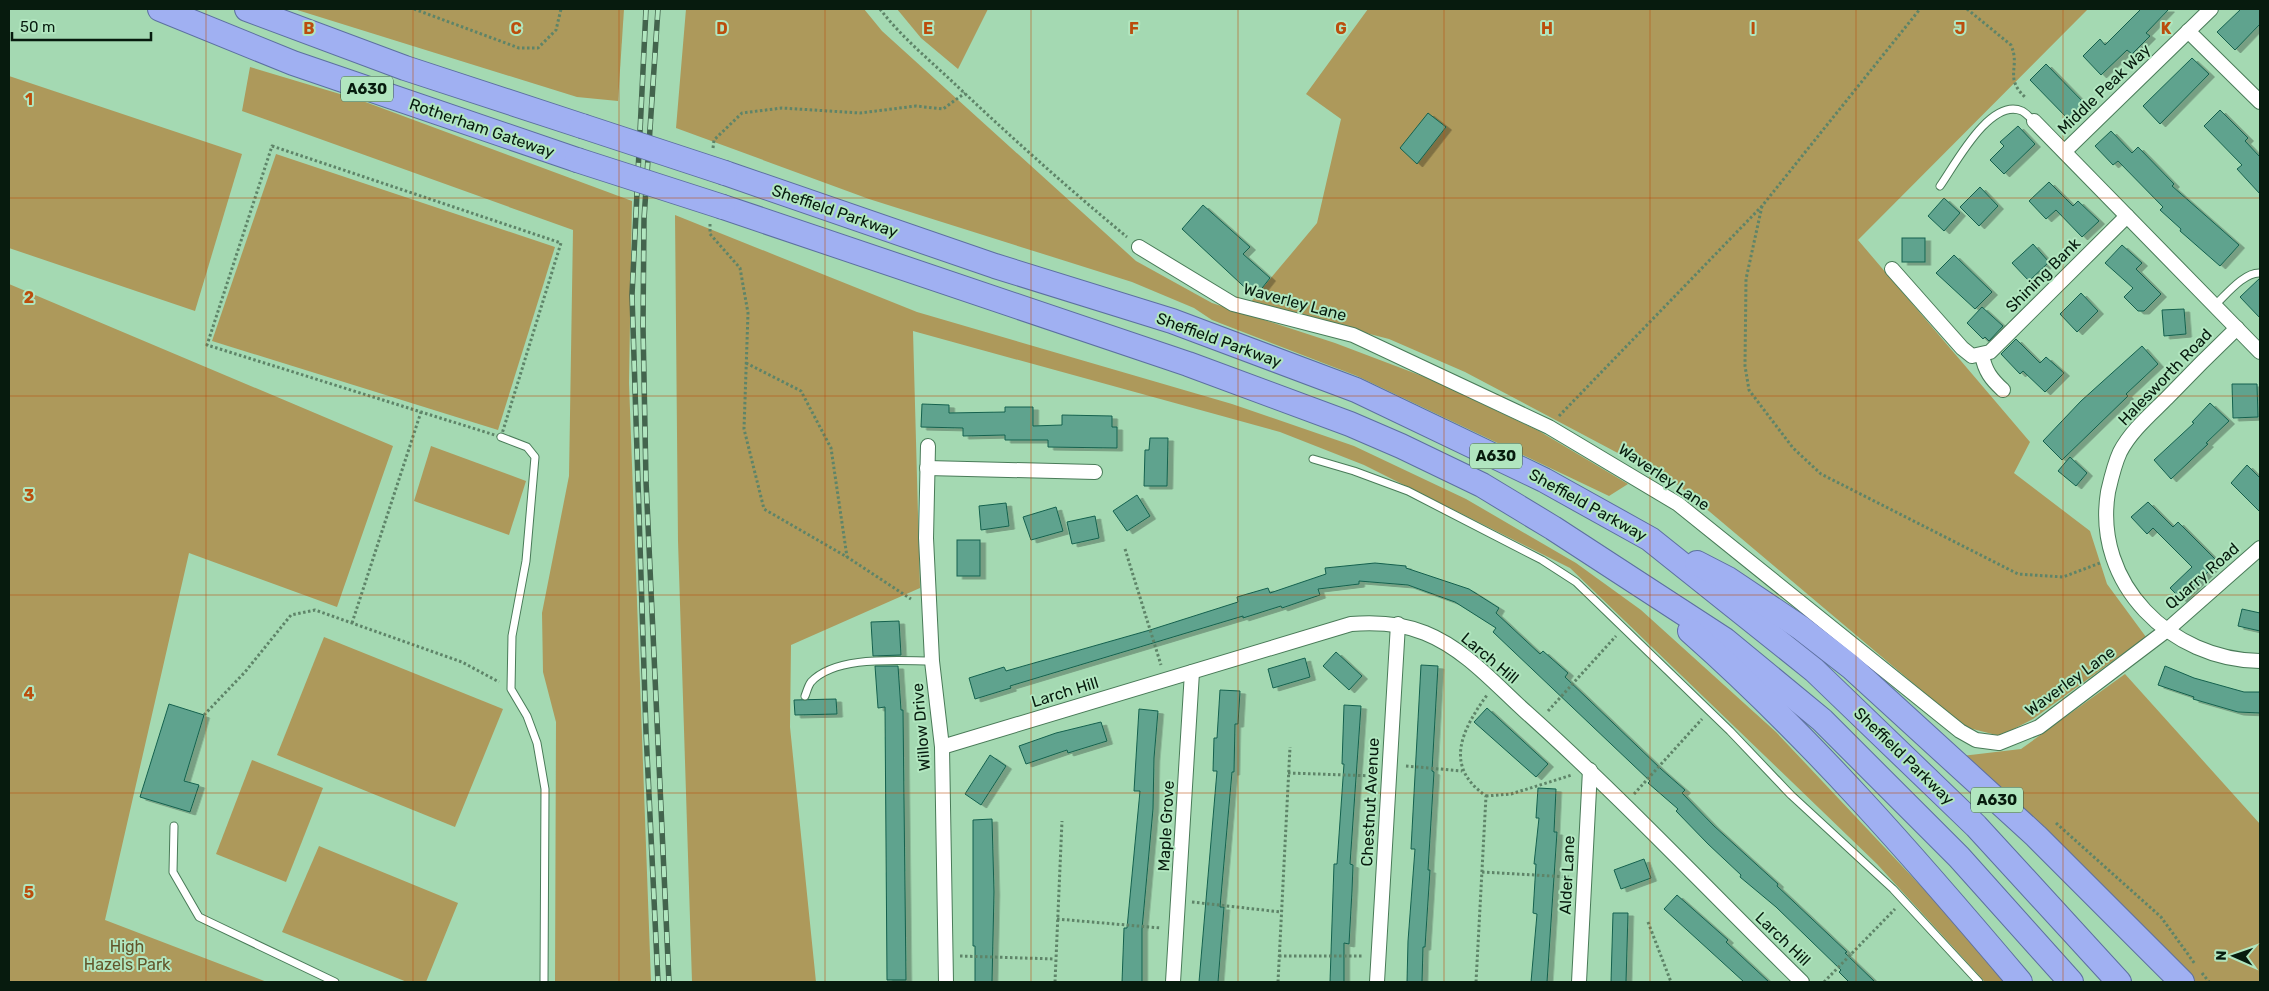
<svg xmlns="http://www.w3.org/2000/svg" width="2269" height="991" font-family="Rubik,sans-serif">
  <defs>
    <filter id="shadow"><feDropShadow dx="5.5" dy="3" stdDeviation="0" flood-color="#0004"/></filter>
  </defs>
  <rect width="100%" height="100%" fill="#a4d9b2"/>
  <g fill="#ad995b">
    <polygon points="294,9 624,9 618,101 577,97"/>
    <polygon points="686,9 864,9 882,31 1136,261 1212,303 1335,343 1430,379 1539,431 1628,484 1609,496 1357,376 1212,320 1194,308 1132,282 869,199 676,128"/>
    <polygon points="897,9 988,9 958,69 921,38"/>
    <polygon points="1368,9 2088,9 1858,240 2030,442 2014,473 2090,531 2107,584 2146,637 2033,719 2000,736 1965,727 1678,485 1465,372 1389,339 1250,303 1317,223 1341,119 1306,94"/>
    <polygon points="250,67 360,100 632,201 629,383 651,982 555,982 556,722 543,672 542,613 569,476 573,230 242,111"/>
    <polygon points="9,76 242,154 195,311 9,248"/>
    <polygon points="276,154 555,247 498,430 212,341"/>
    <polygon points="675,215 917,312 1232,404 1354,446 1466,499 1576,563 1641,610 1776,732 1950,917 2004,982 1985,982 1877,864 1570,568 1364,465 1280,432 913,331 920,588 791,645 790,727 816,982 692,982 678,541"/>
    <polygon points="9,284 393,446 337,607 189,553 105,920 267,982 9,982"/>
    <polygon points="431,446 526,481 509,535 414,501"/>
    <polygon points="324,637 503,709 455,827 277,755"/>
    <polygon points="2125,674 2260,824 2260,982 2194,982 1962,756 2021,749"/>
    <polygon points="252,760 323,788 286,882 216,854"/>
    <polygon points="319,846 458,903 426,982 407,982 282,932"/>
  </g>
  <g fill="#5ea38e" stroke="#15614e" filter="url(#shadow)">
    <polygon points="2141,9 2169,9 2146,33 2150,36 2132,54 2127,50 2101,75 2083,56 2100,39 2105,45"/>
    <polygon points="2241,9 2260,9 2260,24 2235,50 2217,32"/>
    <polygon points="2192,58 2209,74 2160,124 2143,106"/>
    <polygon points="2046,64 2086,105 2070,121 2030,80"/>
    <polygon points="2220,110 2248,138 2245,141 2260,157 2260,194 2237,169 2242,165 2204,126"/>
    <polygon points="1428,113 1446,127 1417,164 1400,148"/>
    <polygon points="2018,126 2035,144 2004,174 1990,160 2004,146 2000,142"/>
    <polygon points="2111,131 2132,153 2138,147 2174,184 2172,186 2239,245 2220,266 2180,231 2181,229 2160,210 2163,207 2118,161 2113,165 2095,146"/>
    <polygon points="2049,182 2073,206 2078,201 2099,221 2082,237 2056,210 2046,219 2029,201"/>
    <polygon points="1980,187 1998,206 1979,226 1960,207"/>
    <polygon points="1944,198 1960,213 1944,231 1928,216"/>
    <polygon points="1203,205 1250,247 1243,254 1270,278 1255,297 1182,229"/>
    <rect x="1902" y="238" width="23" height="24"/>
    <polygon points="2033,244 2049,262 2029,281 2012,263"/>
    <polygon points="2122,245 2142,263 2136,269 2161,294 2144,311 2138,311 2124,297 2133,288 2105,263"/>
    <polygon points="1954,255 1992,292 1975,309 1936,273"/>
    <polygon points="2260,278 2260,318 2240,297"/>
    <polygon points="2081,293 2098,311 2077,332 2060,314"/>
    <polygon points="1982,307 2003,326 1989,341 1985,337 1983,339 1967,323"/>
    <polygon points="2184,309 2186,334 2164,336 2162,310"/>
    <polygon points="2016,339 2040,363 2046,357 2064,373 2045,392 2023,371 2020,374 2001,354"/>
    <polygon points="2142,346 2158,364 2126,394 2128,396 2062,460 2043,441 2081,401"/>
    <polygon points="2232,384 2257,384 2258,417 2233,418"/>
    <polygon points="2210,403 2229,421 2206,443 2208,444 2171,479 2154,460 2194,423 2192,422"/>
    <polygon points="922,404 949,405 949,413 1005,412 1005,407 1033,407 1033,426 1062,425 1062,415 1112,416 1112,427 1117,427 1117,448 1048,447 1048,440 1005,440 1005,435 963,436 963,428 921,427"/>
    <polygon points="1150,438 1168,438 1167,486 1144,486 1145,450 1149,450"/>
    <polygon points="2070,457 2087,473 2076,486 2058,471"/>
    <polygon points="2247,465 2260,478 2260,512 2231,483"/>
    <polygon points="1137,495 1150,516 1127,531 1113,511"/>
    <polygon points="2148,502 2173,527 2178,522 2218,562 2181,599 2170,588 2192,567 2153,528 2147,534 2131,517"/>
    <polygon points="1006,503 1009,526 981,530 979,506"/>
    <polygon points="1056,507 1063,531 1031,540 1023,517"/>
    <polygon points="1095,516 1099,538 1072,544 1067,522"/>
    <rect x="957" y="540" width="23" height="36"/>
    <polygon points="1375,563 1406,566 1406,568 1469,589 1499,608 1496,613 1540,654 1543,651 1568,673 1565,677 1661,769 1685,790 1682,793 1714,826 1778,884 1777,886 1847,952 1845,953 1875,982 1849,982 1839,972 1841,970 1776,907 1740,877 1741,875 1708,844 1676,811 1678,809 1648,783 1650,781 1493,632 1496,628 1455,602 1408,585 1359,581 1359,584 1318,589 1320,595 1282,608 1281,606 1243,618 1243,616 1010,686 1011,688 975,699 969,678 1004,667 1006,671 1150,630 1238,602 1237,597 1268,588 1270,593 1326,574 1325,568"/>
    <polygon points="2242,609 2260,613 2260,631 2238,626"/>
    <polygon points="899,621 901,655 873,656 871,622"/>
    <polygon points="1336,652 1362,676 1349,690 1323,666"/>
    <polygon points="1305,658 1310,677 1273,688 1268,669"/>
    <polygon points="1421,665 1438,666 1432,771 1434,772 1428,870 1430,870 1425,947 1423,947 1422,982 1407,982 1408,941 1415,849 1411,849"/>
    <polygon points="875,666 898,666 901,710 903,710 906,980 887,980 885,707 878,708"/>
    <polygon points="2165,666 2194,678 2244,692 2260,692 2260,713 2238,712 2193,699 2194,697 2158,685"/>
    <polygon points="1220,690 1240,691 1238,724 1235,724 1234,772 1232,772 1220,907 1224,907 1218,982 1199,982 1217,771 1213,771 1214,738 1217,738"/>
    <polygon points="836,699 837,714 795,715 794,700"/>
    <polygon points="169,704 204,715 184,781 199,785 190,812 140,797"/>
    <polygon points="1344,705 1361,706 1350,864 1353,865 1352,891 1349,944 1344,943 1344,982 1330,982 1334,864 1337,864 1344,764 1342,764"/>
    <polygon points="1487,708 1548,764 1536,777 1474,722"/>
    <polygon points="1139,709 1158,711 1154,758 1153,809 1142,929 1142,982 1122,982 1124,928 1127,928 1140,791 1134,791"/>
    <polygon points="1101,722 1107,741 1068,753 1067,750 1026,764 1019,746 1056,733"/>
    <polygon points="990,755 1006,766 981,805 965,794"/>
    <polygon points="1538,788 1556,789 1554,832 1557,832 1547,982 1531,982 1537,914 1533,913 1536,864 1534,864 1539,818 1536,818"/>
    <polygon points="992,819 994,892 992,982 975,982 975,946 973,946 973,820"/>
    <polygon points="1644,859 1651,878 1621,889 1614,870"/>
    <polygon points="1677,895 1728,940 1726,942 1769,982 1744,982 1664,909"/>
    <polygon points="1613,913 1628,913 1626,982 1611,982"/>
  </g>
  <g fill="none" stroke-linecap="round" stroke-linejoin="round">
    <g stroke="#497b58" stroke-width="9">
      <g id="service">
        <path d="M 1940,186 C 1955,165 1990,97 2022,111 C 2026,113 2030,118 2034,121"/>
        <path d="M 2215,305 C 2226,295 2244,272 2260,273"/>
        <polyline points="501,437 527,447 535,457 526,561 512,636 511,689 527,716 537,743 545,789 544,982"/>
        <polyline points="1313,459 1354,471 1408,491 1542,560 1576,582 1730,731 1791,795 1893,889 1979,982"/>
        <path d="M 805,696 C 807,691 808,686 811,682 C 836,655 898,661 932,661"/>
        <polyline points="174,826 173,872 199,917 335,982"/>
      </g>
    </g>
    <g stroke="#497b58" stroke-width="16">
      <g id="minor">
        <polyline points="2188,31 2260,102"/>
        <polyline points="2034,121 2260,352"/>
        <polyline points="2065,151 2211,9"/>
        <polyline points="1139,247 1233,304 1353,335 1549,427 1678,504 1960,731 1976,740 1999,743 2039,727 2167,630 2260,548"/>
        <polyline points="1892,269 1962,348 1972,356 1990,352 2127,216"/>
        <path d="M 2237,328 C 2213,351 2190,374 2167,398 C 2150,415 2131,431 2120,452 C 2114,465 2111,479 2108,492 C 2093,584 2171,660 2260,661"/>
        <path d="M 1982,355 C 1985,371 1991,379 2003,390"/>
        <polyline points="928,446 926,538 932,661 942,747 946,982"/>
        <polyline points="927,468 1095,472"/>
        <path d="M 942,747 L 1351,624 C 1377,622 1401,623 1425,633 C 1465,649 1495,684 1526,712 C 1622,798 1710,892 1802,982"/>
        <polyline points="1173,982 1192,672"/>
        <polyline points="1377,982 1398,624"/>
        <polyline points="1579,982 1590,770"/>
      </g>
    </g>
    <g stroke="#5c70a0" stroke-width="26">
      <g id="trunk">
        <polyline points="160,9 293,63 577,160"/>
        <polyline points="247,9 405,68 582,126"/>
        <polyline points="725,173 995,266 1172,321 1356,390 1544,480 1650,539 1814,670 1976,826 2119,982"/>
        <polyline points="723,207 1188,364 1350,424 1401,446 1482,485 1553,528 1725,640 1822,720 1959,857 2071,982"/>
        <polyline points="1697,563 1728,579 1801,628 1851,667 2036,836 2182,982"/>
        <path d="M 1690,631 C 1811,738 1916,859 2020,982"/>
      </g>
    </g>
    <g stroke="#5e8468" stroke-width="3" stroke-dasharray="2.5 2.5" stroke-linecap="butt">
      <polyline points="414,9 519,48 538,48 556,30 561,9"/>
      <path d="M 880,9 C 902,38 932,62 958,87 C 1013,139 1069,189 1127,237"/>
      <path d="M 1967,9 L 2011,45 C 2021,68 2003,77 2026,98"/>
      <polygon points="272,146 561,243 501,437 207,345"/>
      <polyline points="713,148 714,140 742,113 782,108 860,113 916,106 943,109 965,93"/>
      <polyline points="1762,206 1746,279 1745,366 1749,390 1793,448 1821,474 2018,574 2063,577 2100,563"/>
      <polyline points="710,224 710,234 740,268 748,313 744,429 764,509 847,557 911,599"/>
      <polyline points="746,363 801,391 831,448 847,557"/>
      <polyline points="1559,416 1762,206 1920,9"/>
      <polyline points="1125,549 1161,665"/>
      <polyline points="352,623 421,412"/>
      <polyline points="1548,711 1616,636"/>
      <polyline points="204,715 245,672 291,615 315,610 462,662 499,682"/>
      <polyline points="1406,766 1462,771"/>
      <polyline points="1288,773 1375,776"/>
      <polyline points="1634,794 1702,719"/>
      <polyline points="1486,796 1511,794 1572,775"/>
      <polyline points="2056,823 2161,917 2195,964"/>
      <polyline points="1482,872 1569,877"/>
      <polyline points="1192,902 1281,912"/>
      <polyline points="1057,919 1161,928"/>
      <polyline points="1648,922 1671,982"/>
      <polyline points="960,956 1055,959"/>
      <polyline points="1279,956 1364,956"/>
      <polyline points="2202,973 2209,982"/>
      <polyline points="1055,982 1062,821"/>
      <polyline points="1278,982 1290,747"/>
      <path d="M 1476,982 L 1486,796 C 1443,766 1462,730 1487,695"/>
      <polyline points="1824,982 1895,909"/>
    </g>
    <use href="#service" stroke="#fff" stroke-width="7"/>
    <use href="#minor" stroke="#fff" stroke-width="14"/>
    <use href="#trunk" stroke="#a0b0f2" stroke-width="24"/>
    <g stroke="#43644d" stroke-width="5.5">
      <g id="rail">
        <polyline points="646,9 632,295 646,732 658,982"/>
        <polyline points="658,9 644,219 643,326 646,481 669,982"/>
      </g>
    </g>
    <use href="#rail" stroke="#b1e6bf" stroke-width="4" stroke-dasharray="11" stroke-linecap="butt"/>
    <g stroke="#5c70a0" stroke-width="26" stroke-linecap="butt">
      <g id="trunk-bridge">
        <polyline points="582,126 725,173"/>
        <polyline points="577,160 723,207"/>
      </g>
    </g>
    <use href="#trunk-bridge" stroke="#a0b0f2" stroke-width="24"/>
  </g>
  <path fill="none" stroke="#bb4d0c" stroke-width="1" stroke-opacity="0.55" d="M 206,9 L 206,982M 413,9 L 413,982M 619,9 L 619,982M 825,9 L 825,982M 1031,9 L 1031,982M 1238,9 L 1238,982M 1444,9 L 1444,982M 1650,9 L 1650,982M 1856,9 L 1856,982M 2063,9 L 2063,982M 9,198 L 2260,198M 9,396 L 2260,396M 9,595 L 2260,595M 9,793 L 2260,793"/>
  <g text-anchor="middle" dominant-baseline="central" stroke-width="4" stroke-linejoin="round" paint-order="stroke">
    <g fill="#b1e6bf" stroke="#3a5843" stroke-width="1">
      <rect x="341" y="76.5" width="52" height="25" rx="4"/>
      <rect x="1470" y="443.5" width="52" height="25" rx="4"/>
      <rect x="1971" y="787.5" width="52" height="25" rx="4"/>
    </g>
    <g font-size="15" font-weight="bold" fill="#071b0e">
      <text x="367" y="89">A630</text>
      <text x="1496" y="456">A630</text>
      <text x="1997" y="800">A630</text>
    </g>
    <g font-size="16" fill="#071b0e" stroke="#b1e6bf">
      <text transform="translate(2104 89) rotate(-44)">Middle Peak Way</text>
      <text transform="translate(482 128) rotate(19)">Rotherham Gateway</text>
      <text transform="translate(835 211) rotate(19)">Sheffield Parkway</text>
      <text transform="translate(2043 275) rotate(-45)">Shining Bank</text>
      <text transform="translate(1295 302) rotate(15)">Waverley Lane</text>
      <text transform="translate(1219 340) rotate(20)">Sheffield Parkway</text>
      <text transform="translate(2165 377) rotate(-46)">Halesworth Road</text>
      <text transform="translate(1664 477) rotate(34)">Waverley Lane</text>
      <text transform="translate(1588 505) rotate(29)">Sheffield Parkway</text>
      <text transform="translate(2202 576) rotate(-41)">Quarry Road</text>
      <text transform="translate(1490 658) rotate(40)">Larch Hill</text>
      <text transform="translate(2070 681) rotate(-36)">Waverley Lane</text>
      <text transform="translate(1065 692) rotate(-17)">Larch Hill</text>
      <text transform="translate(921 727) rotate(-95)">Willow Drive</text>
      <text transform="translate(1904 756) rotate(44)">Sheffield Parkway</text>
      <text transform="translate(1370 802) rotate(-87)">Chestnut Avenue</text>
      <text transform="translate(1166 826) rotate(-87)">Maple Grove</text>
      <text transform="translate(1567 875) rotate(-87)">Alder Lane</text>
      <text transform="translate(1783 939) rotate(44)">Larch Hill</text>
    </g>
    <g font-size="16" fill="#62552a" stroke="#b1e6bf">
      <text x="127" y="946">High<tspan x="127" dy="18">Hazels Park</tspan></text>
    </g>
  </g>
  <g font-size="16" text-anchor="middle" font-weight="bold" fill="#bb4d0c" stroke="#b1e6bf" stroke-width="4" stroke-linejoin="round" paint-order="stroke">
    <text x="309" y="34">B</text>
    <text x="516" y="34">C</text>
    <text x="722" y="34">D</text>
    <text x="928" y="34">E</text>
    <text x="1134" y="34">F</text>
    <text x="1341" y="34">G</text>
    <text x="1547" y="34">H</text>
    <text x="1753" y="34">I</text>
    <text x="1960" y="34">J</text>
    <text x="2166" y="34">K</text>
    <text x="29" y="105">1</text>
    <text x="29" y="303">2</text>
    <text x="29" y="501">3</text>
    <text x="29" y="699">4</text>
    <text x="29" y="898">5</text>
  </g>
  <rect width="2269" height="991" fill="none" stroke="#071b0e" stroke-width="20"/>
  <g transform="translate(2234 956) rotate(272)" stroke="#b1e6bf" stroke-width="4" paint-order="stroke">
  <path d="M0-4L9 19L0 12L-9 19Z" fill="#071b0e"/>
  <text y="-8" font-size="14" font-weight="bold" text-anchor="middle" fill="#071b0e">N</text>
  </g>
  <path d="M12 32v8h139v-8" fill="none" stroke="#071b0e" stroke-width="2.5"/>
  <text x="20" y="32" font-size="15" fill="#071b0e" stroke="#b1e6bf" stroke-width="4" paint-order="stroke">50 m</text>
</svg>
